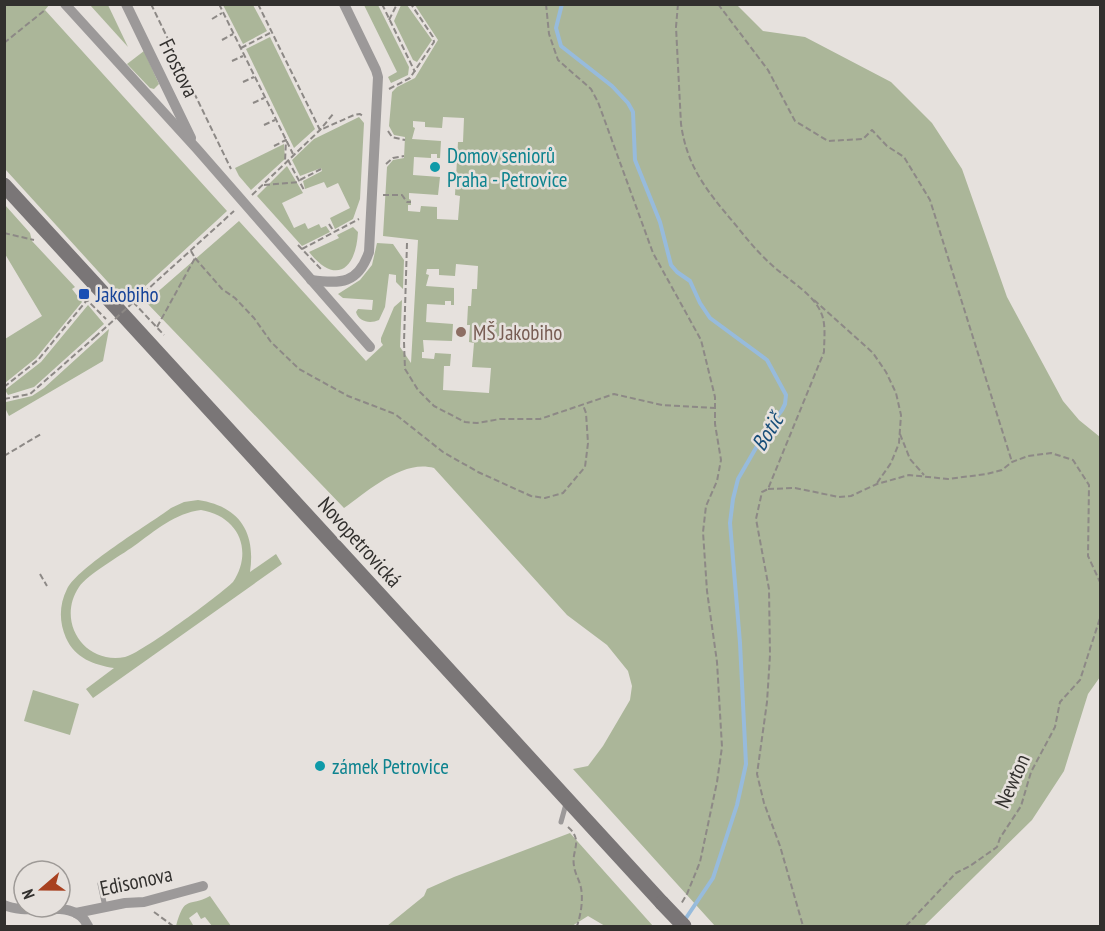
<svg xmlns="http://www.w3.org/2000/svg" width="1105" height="931" font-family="'PT Sans Narrow',sans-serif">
  <rect width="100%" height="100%" fill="#e6e1dd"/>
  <g fill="#abb699" fill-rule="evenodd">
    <polygon points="4,5 49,5 45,10 227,211 127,303 5,169"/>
    <polygon points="90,5 108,5 128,47"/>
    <polygon points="223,5 253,5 267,31 243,44"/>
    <polygon points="364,5 378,5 409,67 408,75 391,83 388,77 397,72"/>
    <polygon points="401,5 407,5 432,40 417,62 413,60 394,21"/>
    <path d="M 415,5 L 737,5 L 763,31 L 805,37 L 891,82 L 932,123 L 962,169 L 1007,297 L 1063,401 L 1079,420 L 1100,437 L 1100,677 L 1088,694 L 1064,771 L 1032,820 L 924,926 L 715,926 L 573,769 L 588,766 L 603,746 L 630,700 L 632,686 L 628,671 L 607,645 L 567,615 L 434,468 C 403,459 368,491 344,508 L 146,302 L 239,221 L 366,361 L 383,345 L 381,342 L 381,338 L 394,307 L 402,300 L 400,347 L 411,363 L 418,240 L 383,236 L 387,167 L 393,160 L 404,158 L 405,137 L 394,135 L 389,126 L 392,92 L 397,87 L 415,78 L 438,40 ZM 443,117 L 464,118 L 463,142 L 458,142 L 455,195 L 460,196 L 458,220 L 437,219 L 437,207 L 421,206 L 420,212 L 408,211 L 408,205 L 411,205 L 411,200 L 409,199 L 409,193 L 438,195 L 440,177 L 413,175 L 414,157 L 431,158 L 431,154 L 437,154 L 437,158 L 440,158 L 441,141 L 412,139 L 415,128 L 413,127 L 413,121 L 425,122 L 425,127 L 442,128 ZM 456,264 L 478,266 L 477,289 L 472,289 L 471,306 L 468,306 L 467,325 L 470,325 L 469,342 L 474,343 L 472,367 L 491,368 L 489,393 L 443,390 L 444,366 L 450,366 L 451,354 L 435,353 L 434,359 L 422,358 L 422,352 L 424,352 L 423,340 L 452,341 L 453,324 L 426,322 L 427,304 L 445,305 L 445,301 L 451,301 L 451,305 L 454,305 L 454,288 L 426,286 L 429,275 L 426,274 L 427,269 L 439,269 L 439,275 L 455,276 Z"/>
    <polygon points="270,37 315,129 294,148 246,49"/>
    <polygon points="144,51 159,84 154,89 150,88 127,64"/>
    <polygon points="359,117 364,123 360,199 353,219 335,229 330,218 350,208 338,183 327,188 324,182 305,189 303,181 322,171 321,168 300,176 292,160 314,139"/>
    <polygon points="284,144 285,159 251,190 239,176 235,168"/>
    <polygon points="287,166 303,193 282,203 294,228 305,223 308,229 319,224 321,228 326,226 330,232 302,246 257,196"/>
    <polygon points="5,205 30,233 32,241 75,287 72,289 82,302 36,358 5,383 5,339 42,316 5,254"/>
    <path d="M 353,227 L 358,232 C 356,269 336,286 309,252 L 339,238 L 337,235 Z"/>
    <path d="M 377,243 L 393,244 L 404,260 L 403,289 L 396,282 L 396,275 L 389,274 L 385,307 L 379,320 C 370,324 359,322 356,312 L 358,309 L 372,310 L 373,300 L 343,298 L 338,294 L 360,280 L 372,265 Z"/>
    <polygon points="88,305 104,324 34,387 8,395 5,390 41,362"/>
    <polygon points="109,329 103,361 9,416 5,408 6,402 32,396 44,388"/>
    <path d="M 198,500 C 239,506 256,532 250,572 L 276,554 L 282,564 L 93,698 L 86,689 L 114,668 C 94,665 75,658 66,638 C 59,622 59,605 67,589 C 78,567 148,525 171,508 L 184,502 ZM 201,510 C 238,516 254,550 233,582 C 220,595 140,654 125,657 C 84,665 56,621 79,587 C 88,574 120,556 134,546 C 155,531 175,513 201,510 Z"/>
    <polygon points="33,690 79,704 70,735 24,721"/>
    <polygon points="570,833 653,926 605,926 588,916 572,926 387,926 424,896 427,889 454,877"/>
    <path d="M 210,896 L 231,926 L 212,926 L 205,917 L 201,919 L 197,912 L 189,918 L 193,925 L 191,926 L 176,926 C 185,894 188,908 210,896 Z"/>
  </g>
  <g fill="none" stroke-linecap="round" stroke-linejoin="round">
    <polyline stroke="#97bbdc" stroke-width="4" points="562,4 556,28 561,46 612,86 628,103 633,112 635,160 660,222 671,265 677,272 690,281 700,303 710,318 767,360 786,395 785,404 782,410 764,434 738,479 733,499 730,523 740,643 746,764 737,805 713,878 684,921"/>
    <g stroke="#8d8986" stroke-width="2" stroke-dasharray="6 3" stroke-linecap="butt">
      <polyline points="151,4 231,169"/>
      <polyline points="219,4 293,154"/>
      <polyline points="258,4 320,130 354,115 360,114 364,117"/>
      <polyline points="382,4 415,72"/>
      <polyline points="546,4 549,34 558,60 591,89 598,102 653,253 701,340 715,397 715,424 721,460 717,481 706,506 703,532 707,591 717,662 722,747 717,782 700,862 687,894 681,904"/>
      <path d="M 678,4 L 676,27 L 681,124 C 687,167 707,191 734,223 C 747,239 759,254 774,267 C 790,281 815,295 822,315 C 826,326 824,341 824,352 L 768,489 L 762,492 L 756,519 L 769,589 L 770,655 L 767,702 L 757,774 L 764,803 L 780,846 L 803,926"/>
      <polyline points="718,4 768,70 795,121 828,141 863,139 872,130 887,146 904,157 930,200 1012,462"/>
      <polyline points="212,19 222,13"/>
      <polyline points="389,20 397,4"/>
      <polyline points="222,40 233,34"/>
      <polyline points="4,43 45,10"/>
      <polyline points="241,48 270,33"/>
      <polyline points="232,61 243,56"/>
      <polyline points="243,82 254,77"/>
      <polyline points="389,89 410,78 434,42 433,37 411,4"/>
      <polyline points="253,103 264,98"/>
      <polyline points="264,125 275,120"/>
      <polyline points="388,131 392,137 405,140"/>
      <polyline points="274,146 286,140 285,162"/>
      <polyline points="288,160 304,190"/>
      <polyline points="386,164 393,158 404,156"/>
      <polyline points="300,180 321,169"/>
      <polyline points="264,185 300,182"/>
      <polyline points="252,195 320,130 333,114"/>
      <polyline points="383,195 402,195 407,202 411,202"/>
      <polyline points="329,224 334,232"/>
      <polyline points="4,233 34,240"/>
      <polyline points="407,243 404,342 405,369 418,390 434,406 465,422 477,423 500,419 540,419 614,394 662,405 715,408"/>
      <polyline points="298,245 321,269"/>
      <polyline points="302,249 359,219"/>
      <polyline points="195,258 222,289 235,298 254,318 271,342 299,369 348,396 395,414 443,452 478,472 531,496 545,498 563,493 585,467 588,443 586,413 583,405"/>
      <polyline points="137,299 234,211"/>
      <polyline points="814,300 873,353 886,372 896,393 901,415 899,443 891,463 877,483"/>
      <polyline points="133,302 164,335"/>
      <polyline points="157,327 195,258 191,251"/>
      <polyline points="4,387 38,360 87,300 106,319"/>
      <polyline points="4,399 30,394 95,337"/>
      <polyline points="900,434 910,459 924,475"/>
      <polyline points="4,456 41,434"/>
      <polyline points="768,489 795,488 839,497 851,496 877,484 909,475 948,479 987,474 1002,470 1012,462 1028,456 1051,453 1073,460 1089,485 1088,556 1100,582"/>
      <polyline points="40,574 47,586"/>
      <path d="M 568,827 C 584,841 571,850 574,866 C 575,873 578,878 580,884 C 584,897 581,914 577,926"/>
      <polyline points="154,912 173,926"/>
      <polyline points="906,926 956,873 970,866 997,847 1000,838 1021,806 1031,772 1055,727 1060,702 1080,680 1100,618"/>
    </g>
    <g stroke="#9c9999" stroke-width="5">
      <polyline points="561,822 566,804"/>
      <polyline points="100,884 105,907"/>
    </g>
    <g stroke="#9c9999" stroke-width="10">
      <polyline points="65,4 197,149 370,347"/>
      <polyline points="126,4 191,138"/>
      <path d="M 311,280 C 341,284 358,284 369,252 L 378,77 L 376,70 L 344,4"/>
      <path d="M 4,905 C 30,917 75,896 88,926"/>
      <polyline points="76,913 125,903 144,902 203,886"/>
    </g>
    <polyline stroke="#7a7677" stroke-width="15" points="4,185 662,903"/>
    <polyline stroke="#8d8986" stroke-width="2" stroke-dasharray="6 3" stroke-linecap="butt" points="95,337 137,299"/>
    <polyline stroke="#7a7677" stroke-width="15" points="662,903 684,926"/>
  </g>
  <g fill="#0f9aa8" stroke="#e6e1dd" stroke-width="2">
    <circle cx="435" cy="167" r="6"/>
    <circle cx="320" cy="766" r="6"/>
  </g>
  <rect fill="#1a4fb4" stroke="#e6e1dd" stroke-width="2" x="78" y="288" width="12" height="12" rx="3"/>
  <circle fill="#8d6e63" stroke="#e6e1dd" stroke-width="2" cx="461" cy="332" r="6"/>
  <g text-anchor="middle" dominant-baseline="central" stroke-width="5" stroke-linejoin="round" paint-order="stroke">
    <g font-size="21" fill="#32302e" stroke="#e6e1dd">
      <text transform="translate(179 68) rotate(64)">Frostova</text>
      <text transform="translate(360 542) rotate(48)">Novopetrovická</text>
      <text transform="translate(1012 781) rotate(-66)">Newton</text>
      <text transform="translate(136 881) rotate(-12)">Edisonova</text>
    </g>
    <g font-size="21" fill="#0d838f" stroke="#e6e1dd" text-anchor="start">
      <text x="447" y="155">Domov seniorů<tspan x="447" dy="24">Praha - Petrovice</tspan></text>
      <text x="332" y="766">zámek Petrovice</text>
    </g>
    <g font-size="21" fill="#164399" stroke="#e6e1dd" text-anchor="start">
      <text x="96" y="294">Jakobiho</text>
    </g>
    <g font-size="21" fill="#785e54" stroke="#e6e1dd" text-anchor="start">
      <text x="473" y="332">MŠ Jakobiho</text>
    </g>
    <g font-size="22" font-style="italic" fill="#174d79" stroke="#e6e1dd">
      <text transform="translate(767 432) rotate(-58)">Botič</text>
    </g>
  </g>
  <rect width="1105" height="931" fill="none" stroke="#32302e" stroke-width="12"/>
  <g transform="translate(42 889) rotate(250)"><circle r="28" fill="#e6e1dd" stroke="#9e9a97" stroke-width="1.5"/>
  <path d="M0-4.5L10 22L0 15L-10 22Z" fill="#a84120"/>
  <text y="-9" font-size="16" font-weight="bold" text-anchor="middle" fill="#32302e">N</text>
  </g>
</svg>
